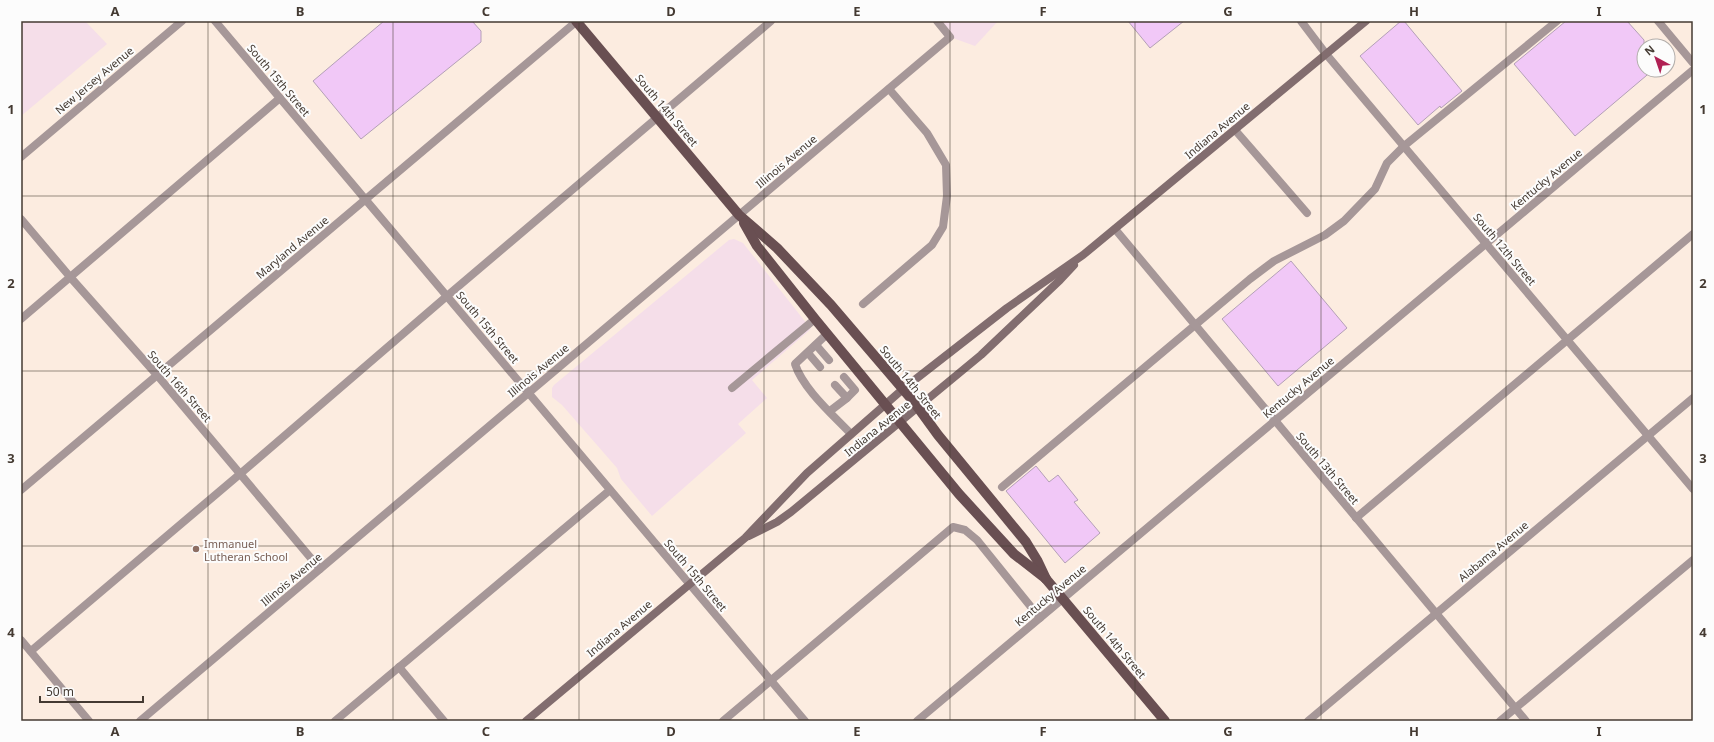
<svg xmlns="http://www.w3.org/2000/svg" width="1714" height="742" font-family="'Noto Sans',sans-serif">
  <rect width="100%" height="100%" fill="#fcece0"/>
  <g fill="#f5dee9">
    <polygon points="21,21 85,21 107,44 21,116"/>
    <polygon points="937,21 998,21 975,46 950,37"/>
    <polygon points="734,239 743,243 811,329 752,380 767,398 738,424 746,433 652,516 621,479 617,468 562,405 552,397 552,388 554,385 729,240"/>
  </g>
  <g fill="#f1c8f7" stroke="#b4a0b7">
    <polygon points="384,21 472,21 481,31 481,42 361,139 313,81"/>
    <polygon points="1128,21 1184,21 1150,48"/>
    <polygon points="1401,21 1404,21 1462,91 1441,108 1440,106 1418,125 1360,56"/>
    <polygon points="1566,21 1627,21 1644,40 1644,70 1653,70 1575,136 1514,64"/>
    <polygon points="1291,261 1347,328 1278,386 1222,319"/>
    <polygon points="1036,466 1049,482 1058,475 1078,500 1074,502 1100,533 1065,563 1006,491"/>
  </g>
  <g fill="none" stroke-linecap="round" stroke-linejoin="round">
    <g stroke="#a69798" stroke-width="8">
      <polyline points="1235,130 1307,213"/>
      <polyline points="863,304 932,245 943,227 947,196 946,165 927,133 889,89"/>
      <polyline points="21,319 280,98"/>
      <path d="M 827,334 L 795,364 C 803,389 833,415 851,434"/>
      <polyline points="816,345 829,360"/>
      <polyline points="808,353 820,367"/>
      <polyline points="844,377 855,390 847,398"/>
      <polyline points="732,388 815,319"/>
      <polyline points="830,411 847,398 835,385"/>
      <polyline points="1002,487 1250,279 1274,261 1325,235 1344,221 1375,189 1387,163 1404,146 1557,21"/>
      <polyline points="1356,518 1693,234"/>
      <polyline points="31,651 240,474 447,296 771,21"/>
      <polyline points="399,667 444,721"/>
      <polyline points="335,721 610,490"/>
      <polyline points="723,721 953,527 965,530 977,540 1040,618"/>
      <polyline points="1500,721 1693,560"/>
    </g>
    <g stroke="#a69798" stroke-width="8">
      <polyline points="215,21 805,721"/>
      <polyline points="1301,21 1326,54 1693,489"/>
      <polyline points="1658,21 1693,63"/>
      <polyline points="21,157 182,21"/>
      <polyline points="21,219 71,278 157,375 320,569"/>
      <polyline points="1115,229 1526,721"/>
      <polyline points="21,490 577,21"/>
      <polyline points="21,640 89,721"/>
      <polyline points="140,721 950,37 937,21"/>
      <polyline points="917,721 1693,70"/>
      <polyline points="1308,721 1693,398"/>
    </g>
    <g stroke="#826d6f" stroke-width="8">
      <polyline points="749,536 777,522 791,512 981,355 1060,280 1074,265"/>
      <polyline points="526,721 745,538 807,473 903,389 1007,308 1083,255 1366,21"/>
    </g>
    <g stroke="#694f52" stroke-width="10">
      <polyline points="576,21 739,215 777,248 831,305 914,402 938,435 1026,542 1037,560 1046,579"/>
      <polyline points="744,223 757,246 815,319 959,494 1014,554 1045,578"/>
    </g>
    <polyline stroke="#694f52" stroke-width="10" points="1046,579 1165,721"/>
  </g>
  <path fill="none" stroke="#443a32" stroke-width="1" stroke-opacity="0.55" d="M 208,21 L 208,721M 393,21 L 393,721M 579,21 L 579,721M 764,21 L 764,721M 950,21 L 950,721M 1135,21 L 1135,721M 1321,21 L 1321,721M 1506,21 L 1506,721M 21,196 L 1693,196M 21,371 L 1693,371M 21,546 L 1693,546"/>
  <circle fill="#8d6e63" stroke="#fcfcfc" stroke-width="1.5" cx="196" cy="549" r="4"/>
  <g text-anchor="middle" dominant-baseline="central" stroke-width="4" stroke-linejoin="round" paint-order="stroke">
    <g font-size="11" fill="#443a32" stroke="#fcfcfc">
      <text transform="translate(94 80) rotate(-40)">New Jersey Avenue</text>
      <text transform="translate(279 80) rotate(50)">South 15th Street</text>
      <text transform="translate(667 110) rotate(50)">South 14th Street</text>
      <text transform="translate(1217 130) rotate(-40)">Indiana Avenue</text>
      <text transform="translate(786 161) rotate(-40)">Illinois Avenue</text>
      <text transform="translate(1546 179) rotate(-40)">Kentucky Avenue</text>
      <text transform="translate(292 247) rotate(-40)">Maryland Avenue</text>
      <text transform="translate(1505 249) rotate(50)">South 12th Street</text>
      <text transform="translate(488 327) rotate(50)">South 15th Street</text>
      <text transform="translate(538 370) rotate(-40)">Illinois Avenue</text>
      <text transform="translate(911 382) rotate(51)">South 14th Street</text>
      <text transform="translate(180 386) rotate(49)">South 16th Street</text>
      <text transform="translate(1298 387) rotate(-40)">Kentucky Avenue</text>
      <text transform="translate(877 428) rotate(-39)">Indiana Avenue</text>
      <text transform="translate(1328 468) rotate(50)">South 13th Street</text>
      <text transform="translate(1493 551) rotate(-40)">Alabama Avenue</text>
      <text transform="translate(696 575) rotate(50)">South 15th Street</text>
      <text transform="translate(291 579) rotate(-40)">Illinois Avenue</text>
      <text transform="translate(1050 595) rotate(-40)">Kentucky Avenue</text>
      <text transform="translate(619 628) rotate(-40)">Indiana Avenue</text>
      <text transform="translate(1115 642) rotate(50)">South 14th Street</text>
    </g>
    <g font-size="11" fill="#785e54" stroke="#fcfcfc" text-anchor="start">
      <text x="204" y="543">Immanuel<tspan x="204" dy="13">Lutheran School</tspan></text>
    </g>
  </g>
  <rect width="1714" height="742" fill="none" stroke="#fcfcfc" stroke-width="44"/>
  <g transform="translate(1656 58) rotate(320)"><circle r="19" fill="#fcfcfc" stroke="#b2aeab"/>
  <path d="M0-3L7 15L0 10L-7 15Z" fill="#b02054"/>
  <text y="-6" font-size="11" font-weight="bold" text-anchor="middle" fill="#443a32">N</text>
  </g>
  <path d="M40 696v6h103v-6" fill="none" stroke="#443a32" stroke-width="2"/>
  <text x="46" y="696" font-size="12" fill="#443a32" stroke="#fcfcfc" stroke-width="3" paint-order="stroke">50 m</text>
  <rect x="22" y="22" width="1670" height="698" fill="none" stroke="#443a32" stroke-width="1.5"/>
  <g font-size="13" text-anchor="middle" font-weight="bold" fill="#443a32">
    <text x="115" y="16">A</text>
    <text x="300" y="16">B</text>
    <text x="486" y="16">C</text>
    <text x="671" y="16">D</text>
    <text x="857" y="16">E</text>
    <text x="1043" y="16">F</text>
    <text x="1228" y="16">G</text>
    <text x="1414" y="16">H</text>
    <text x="1599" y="16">I</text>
    <text x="11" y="114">1</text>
    <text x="1703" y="114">1</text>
    <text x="11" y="288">2</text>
    <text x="1703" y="288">2</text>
    <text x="11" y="463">3</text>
    <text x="1703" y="463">3</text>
    <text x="11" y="637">4</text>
    <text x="1703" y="637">4</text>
    <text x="115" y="736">A</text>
    <text x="300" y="736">B</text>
    <text x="486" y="736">C</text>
    <text x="671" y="736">D</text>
    <text x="857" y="736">E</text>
    <text x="1043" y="736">F</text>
    <text x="1228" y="736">G</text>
    <text x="1414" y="736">H</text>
    <text x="1599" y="736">I</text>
  </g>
</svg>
